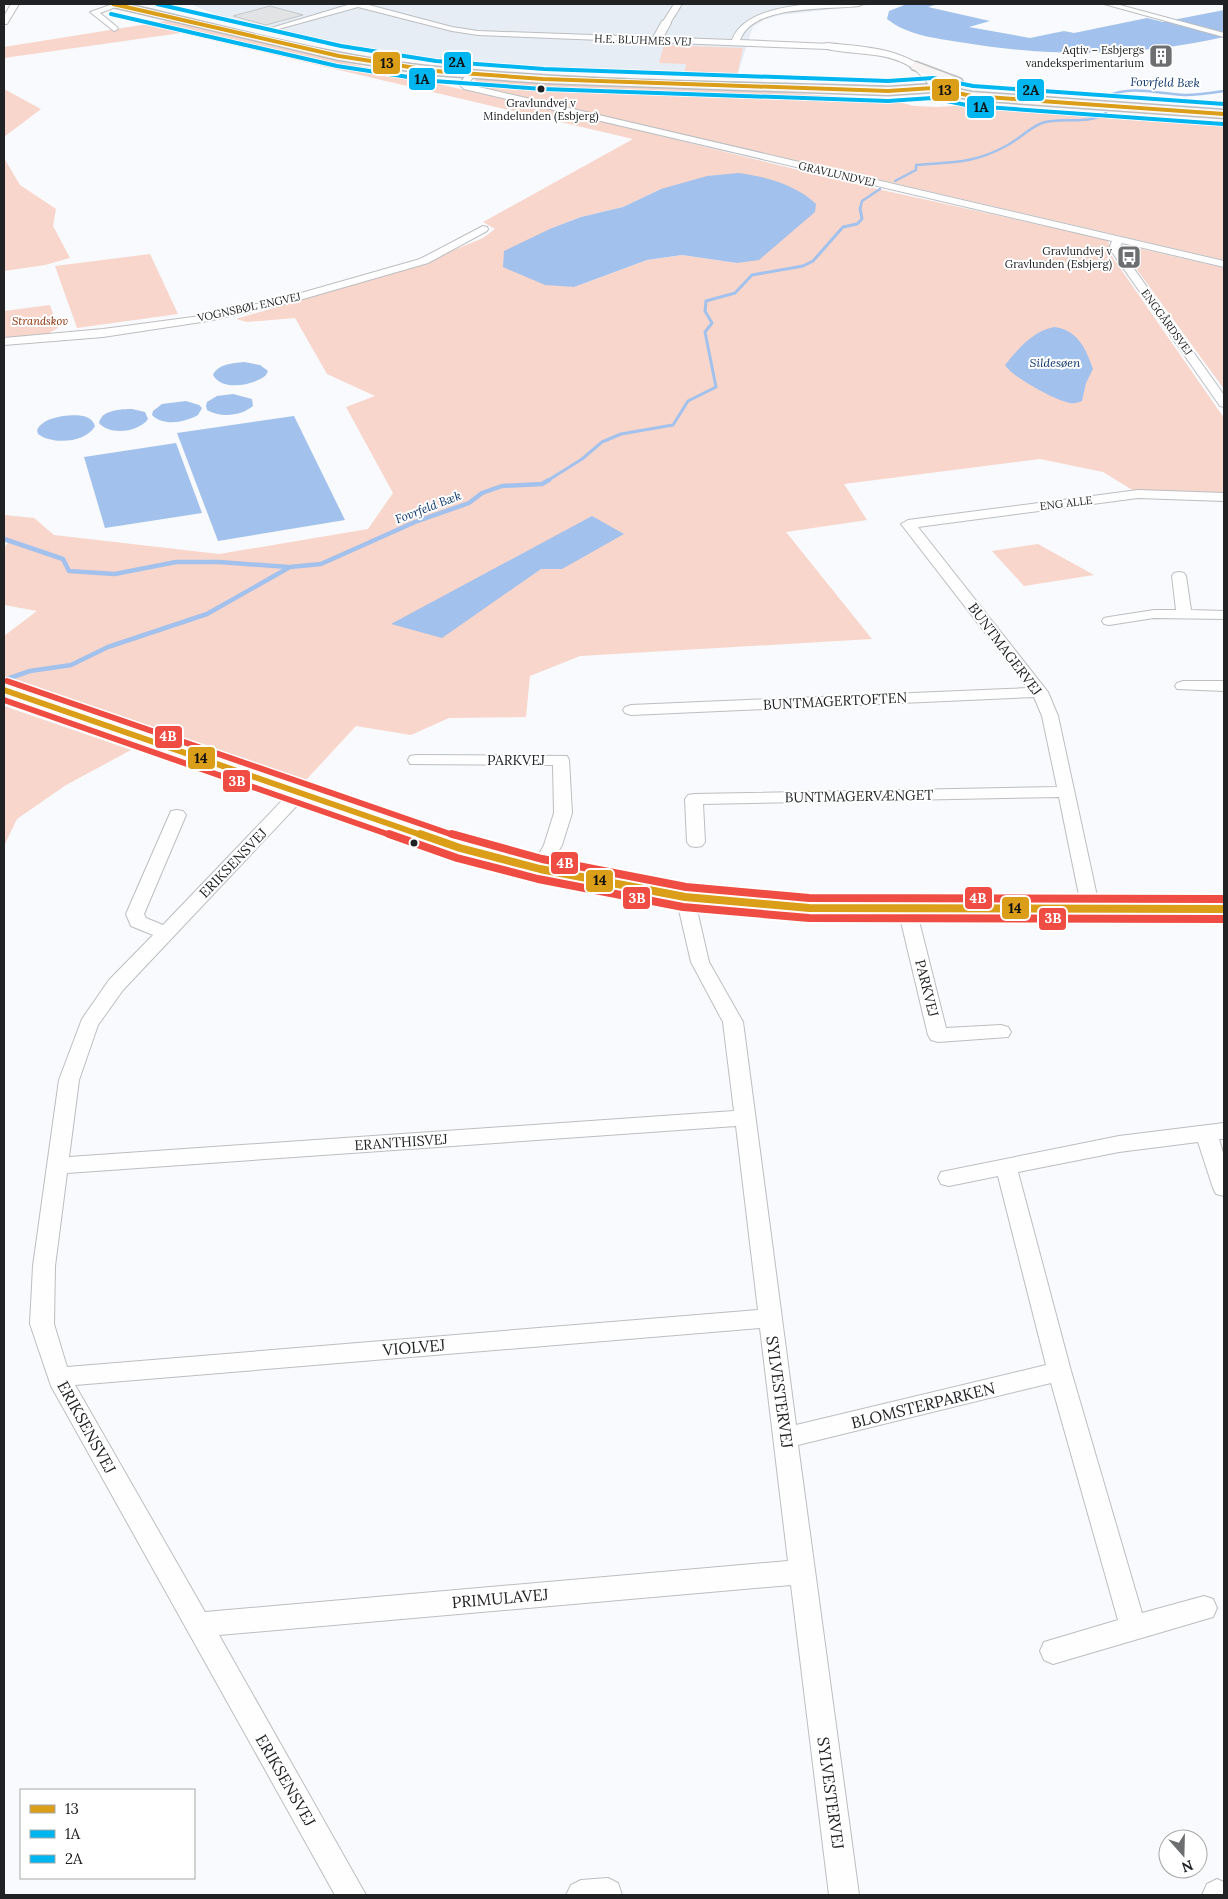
<svg xmlns="http://www.w3.org/2000/svg" width="1228" height="1899" font-family="Lora,serif">
  <rect width="100%" height="100%" fill="#f8fafd"/>
  <polygon fill="#e7edf5" points="190,4 878,4 781,15 764,20 753,27 736,79 529,69 345,49 240,24"/>
  <g fill="#f8d6cb" fill-rule="evenodd">
    <path d="M 166,21 L 608,123 L 864,186 L 1108,240 L 1111,255 L 1224,418 L 1224,494 L 1134,491 L 1103,472 L 1040,459 L 844,484 L 867,520 L 786,532 L 872,639 L 580,656 L 530,676 L 526,717 L 449,718 L 411,735 L 356,726 L 306,780 L 4,678 L 4,636 L 37,611 L 4,605 L 4,547 L 8,543 L 4,542 L 4,515 L 34,518 L 54,535 L 219,554 L 368,529 L 393,493 L 346,407 L 375,396 L 327,374 L 295,318 L 247,322 L 236,319 L 415,266 L 483,238 L 495,229 L 483,222 L 633,139 L 181,33 L 4,58 L 4,47 ZM 661,189 L 737,263 L 682,255 L 647,260 L 574,287 L 552,228 L 581,217 L 623,207 Z"/>
    <polygon points="664,45 743,48 737,77 684,75 686,64 659,63"/>
    <polygon points="477,79 745,90 891,100 914,106 938,107 982,104 1224,123 1224,260 472,85 471,83"/>
    <polygon points="4,89 41,109 4,137"/>
    <polygon points="4,158 20,185 56,209 53,226 70,258 45,265 4,271"/>
    <polygon points="1129,246 1224,268 1224,389 1127,256 1124,248"/>
    <polygon points="150,254 178,314 77,328 55,266"/>
    <polygon points="50,305 58,328 47,334 4,338 4,311"/>
    <polygon points="1038,544 1094,575 1024,586 992,551"/>
    <polygon points="4,706 131,750 66,785 17,819 4,846"/>
  </g>
  <g fill="#a2c1ec">
    <path d="M 907,4 L 938,4 L 928,7 L 990,21 L 969,27 L 1030,38 L 1064,31 L 1074,33 L 1147,18 L 1163,22 L 1224,10 L 1224,37 C 1134,57 1050,57 959,42 C 934,38 907,35 887,19 L 889,11 Z"/>
    <path d="M 738,173 C 764,176 797,185 816,204 L 815,212 L 759,260 L 737,263 L 682,255 L 647,260 L 574,287 L 545,285 L 503,267 L 504,251 L 552,228 L 581,217 L 623,207 L 661,189 L 707,176 Z"/>
    <path d="M 1054,327 C 1078,330 1086,349 1093,369 L 1086,383 L 1082,401 C 1079,402 1075,404 1070,403 C 1056,401 1012,377 1005,365 C 1018,349 1033,331 1054,327 Z"/>
    <path d="M 244,362 L 260,365 L 268,371 L 266,375 C 255,385 222,392 213,375 C 218,364 233,363 244,362 Z"/>
    <path d="M 233,394 L 252,399 L 253,406 C 241,416 221,418 207,410 L 206,406 L 207,402 L 217,396 Z"/>
    <path d="M 186,401 L 199,405 L 202,408 L 198,415 C 186,422 163,427 152,415 L 153,411 L 162,404 Z"/>
    <path d="M 132,409 L 145,412 L 148,419 C 139,432 110,436 99,423 C 101,410 121,409 132,409 Z"/>
    <path d="M 63,416 C 74,415 91,413 95,426 C 86,443 52,445 38,434 L 37,430 C 42,420 53,418 63,416 Z"/>
    <polygon points="294,416 345,520 218,541 177,433"/>
    <polygon points="176,443 202,513 105,528 84,457"/>
    <polygon points="592,516 624,534 562,569 541,569 442,638 391,624"/>
  </g>
  <g fill="none" stroke-linecap="round" stroke-linejoin="round">
    <g stroke="#a2c1ec" stroke-width="2.5">
      <path d="M 1107,96 C 1133,85 1158,94 1185,95 C 1198,95 1211,93 1224,91"/>
      <path d="M 895,181 L 916,170 L 916,165 C 952,162 973,164 1006,146 C 1018,140 1029,128 1042,123 C 1063,116 1086,126 1106,113"/>
      <polyline points="860,209 862,201 880,189"/>
    </g>
    <polyline stroke="#a2c1ec" stroke-width="3" points="547,481 582,459 602,442 621,434 673,425 688,401 716,387 705,332 712,323 705,311 706,301 735,293 752,275 803,266 813,261 843,227 857,224 862,219 860,208"/>
    <g stroke="#a2c1ec" stroke-width="4.5">
      <polyline points="4,539 63,559 69,571 115,574 176,562 219,562 289,567"/>
      <polyline points="4,680 30,671 71,665 108,647 207,614 290,567 321,564 415,522 469,503 482,493 502,486 542,484 549,480"/>
    </g>
  </g>
  <polygon fill="#e1e3e5" stroke="#c3c5c8" points="270,6 303,15 266,25 233,16"/>
  <g fill="none" stroke-linecap="round" stroke-linejoin="round">
    <g stroke="#bcbec0" stroke-width="2">
      <g id="minor">
        <polygon points="11,4 19,4 7,24 4,24 4,16"/>
        <polygon points="113,4 121,5 100,13 117,27 118,29 114,31 90,12"/>
        <path d="M 351,4 L 365,4 L 452,27 L 478,31 L 732,40 C 746,1 828,2 863,4 L 859,6 C 827,10 753,4 740,40 L 830,44 L 831,46 L 827,49 L 478,35 L 452,31 L 358,7 L 275,30 L 271,28 Z"/>
        <polygon points="674,4 682,4 669,25 663,25 662,23"/>
        <polygon points="1104,4 1116,4 1224,33 1224,37"/>
        <polygon points="471,72 475,75 468,84 470,85 1224,261 1224,267 1122,243 1120,246 1122,252 1224,395 1224,407 1220,406 1112,252 1110,246 1112,241 464,89 459,84 468,73"/>
        <polygon points="483,226 487,227 488,229 487,231 428,263 289,303 208,321 103,337 4,345 4,338 103,329 208,315 287,297 420,259"/>
        <polygon points="1138,490 1224,493 1224,501 1138,498 918,527 1048,692 1058,716 1100,910 1097,914 1091,916 1085,914 1082,910 1059,797 703,804 705,842 702,846 696,847 690,846 687,842 685,799 688,795 694,794 1057,787 1042,716 1034,697 631,715 625,713 623,710 625,707 631,705 1028,688 901,524 908,520"/>
        <polygon points="1179,572 1184,573 1186,576 1191,610 1224,611 1224,619 1154,618 1109,625 1104,624 1102,621 1104,618 1109,617 1154,610 1176,610 1172,576 1174,573"/>
        <polygon points="1183,681 1224,681 1224,691 1177,689 1175,686 1177,683"/>
        <polygon points="416,755 567,756 569,760 572,813 562,845 546,873 540,875 534,873 531,869 544,845 554,813 553,765 410,764 408,760 410,756"/>
        <path d="M 300,787 L 306,788 L 308,792 L 306,796 L 123,990 L 98,1025 L 79,1080 L 69,1157 L 734,1111 L 723,1022 L 691,962 L 676,897 L 679,893 L 685,891 L 691,893 L 694,897 L 709,962 L 743,1022 L 796,1425 L 1046,1365 L 998,1176 L 949,1186 L 941,1184 L 938,1178 L 941,1172 L 1119,1136 L 1224,1123 L 1224,1139 L 1219,1139 L 1224,1156 L 1224,1196 L 1216,1194 L 1213,1188 L 1198,1142 L 1119,1152 L 1018,1172 L 1071,1371 L 1142,1613 L 1204,1596 L 1213,1599 L 1217,1608 L 1213,1617 L 1053,1664 L 1044,1660 L 1040,1651 L 1044,1642 L 1118,1620 L 1051,1383 L 798,1445 L 859,1895 L 829,1895 L 791,1585 L 219,1635 L 366,1895 L 335,1895 L 51,1386 L 30,1324 L 33,1266 L 59,1080 L 82,1019 L 109,980 L 153,935 L 131,926 L 126,914 L 171,811 L 177,810 L 183,811 L 186,815 L 144,914 L 146,918 L 163,925 L 294,788 ZM 736,1126 L 758,1310 L 67,1367 L 54,1324 L 55,1266 L 67,1173 ZM 760,1328 L 788,1561 L 205,1612 L 75,1385 Z"/>
        <polygon points="907,903 913,905 916,909 946,1028 1001,1025 1008,1027 1011,1032 1008,1037 938,1042 931,1040 928,1035 898,909 901,905"/>
        <polygon points="608,1878 618,1883 622,1895 566,1895 571,1885 581,1880"/>
        <polygon points="1217,1879 1224,1882 1224,1895 1202,1895 1207,1884"/>
      </g>
    </g>
    <g stroke="#bcbec0" stroke-width="2">
      <g id="tertiary">
        <polygon points="666,20 671,23 660,43 656,44 652,43 651,41 662,21"/>
        <path d="M 827,43 C 875,48 913,48 946,89 L 944,91 L 936,91 C 928,85 922,75 914,69 C 888,50 853,56 823,48 L 822,46 L 823,44 Z"/>
        <polygon points="4,684 468,843 540,862 685,890 809,901 1224,902 1224,916 809,915 685,904 540,876 452,853 4,697"/>
      </g>
    </g>
    <g stroke="#bcbec0" stroke-width="3">
      <g id="secondary">
        <path d="M 107,4 L 126,4 C 229,27 332,57 437,67 C 586,82 738,82 888,87 L 933,84 L 972,92 L 1224,110 L 1224,118 L 972,100 L 933,92 L 888,95 L 543,83 L 435,75 L 339,60 L 113,7 Z"/>
        <polygon points="916,62 961,79 963,82 961,85 953,85 912,69 910,66"/>
      </g>
    </g>
    <use href="#minor" fill="#fefeff" fill-rule="evenodd"/>
    <use href="#tertiary" fill="#fefeff" fill-rule="evenodd"/>
    <use href="#secondary" fill="#f7f4f3" fill-rule="evenodd"/>
    <g stroke="#fff" stroke-width="5.5">
      <polyline id="bus-1" points="113,4 339,56 435,71 543,79 888,91 933,88 972,96 1224,114"/>
    </g>
    <g stroke="#fff" stroke-width="5.5">
      <polyline id="bus-2" points="111,14 337,66 434,81 543,89 888,101 932,98 971,106 1223,124"/>
    </g>
    <g stroke="#fff" stroke-width="5.5">
      <polyline id="bus-3" points="157,4 341,46 436,61 544,69 888,81 933,78 973,86 1224,104"/>
    </g>
    <g stroke="#fff" stroke-width="9">
      <polyline id="bus-4-far1" points="4,690 424,836"/>
    </g>
    <g stroke="#fff" stroke-width="12">
      <polyline id="bus-4" points="420,834 460,848 540,869 685,897 809,908 1224,909"/>
    </g>
    <g stroke="#fff" stroke-width="9">
      <polyline id="bus-5-far1" points="4,700 393,836"/>
    </g>
    <g stroke="#fff" stroke-width="12">
      <polyline id="bus-5" points="389,834 457,858 538,879 683,907 809,918 1224,919"/>
    </g>
    <g stroke="#fff" stroke-width="9">
      <polyline id="bus-6-far1" points="7,681 456,836"/>
    </g>
    <g stroke="#fff" stroke-width="12">
      <polyline id="bus-6" points="452,834 542,859 686,887 809,898 1224,899"/>
    </g>
    <use href="#bus-1" stroke="#da9e18" stroke-width="4"/>
    <use href="#bus-2" stroke="#00b6f0" stroke-width="4"/>
    <use href="#bus-3" stroke="#00b6f0" stroke-width="4"/>
    <use href="#bus-4-far1" stroke="#da9e18" stroke-width="6"/>
    <use href="#bus-4" stroke="#da9e18" stroke-width="8"/>
    <use href="#bus-5-far1" stroke="#ef4d44" stroke-width="6"/>
    <use href="#bus-5" stroke="#ef4d44" stroke-width="8"/>
    <use href="#bus-6-far1" stroke="#ef4d44" stroke-width="6"/>
    <use href="#bus-6" stroke="#ef4d44" stroke-width="8"/>
  </g>
  <defs>
    <g id="building-square" transform="scale(1.25)"><rect x="-9" y="-9" width="18" height="18" rx="4" fill="#6c6e70" stroke="#fff"/><path d="M-4-6H4V6H1V3H-1V6H-4ZM-2.5-4.3h1.7v1.8h-1.7ZM.8-4.3h1.7v1.8H.8ZM-2.5-1h1.7V.8h-1.7ZM.8-1h1.7V.8H.8Z" fill="#fff"/></g>
    <g id="bus-square" transform="scale(1.25)"><rect x="-9" y="-9" width="18" height="18" rx="4" fill="#6c6e70" stroke="#fff"/><path d="M-5-6H5V4H4V6H2V4H-2V6H-4V4H-5ZM-3.5-4V0h7V-4ZM-3.5 1.2v1.5H-2V1.2ZM2 1.2v1.5H3.5V1.2Z" fill="#fff"/></g>
  </defs>
  <g fill-rule="evenodd">
    <use href="#building-square" x="1161" y="56"/>
    <use href="#bus-square" x="1129" y="257"/>
  </g>
  <g fill="#202224" stroke="#fff" stroke-width="2">
    <circle cx="541" cy="89" r="4.5"/>
    <circle cx="414" cy="843" r="4.5"/>
  </g>
  <g text-anchor="middle" dominant-baseline="central" stroke-width="4" stroke-linejoin="round" paint-order="stroke">
    <g font-size="11" fill="#202224" stroke="#fff">
      <text transform="translate(643 40) rotate(2)">H.E. BLUHMES VEJ</text>
      <text transform="translate(837 174) rotate(13)">GRAVLUNDVEJ</text>
      <text transform="translate(249 307) rotate(-12)">VOGNSBØL ENGVEJ</text>
      <text transform="translate(1167 322) rotate(54)">ENGGÅRDSVEJ</text>
      <text transform="translate(1066 503) rotate(-7)">ENG ALLE</text>
    </g>
    <g font-size="11" fill="#202224" stroke="#fff" text-anchor="end">
      <text x="1144" y="50">Aqtiv – Esbjergs<tspan x="1144" dy="13">vandeksperimentarium</tspan></text>
      <text x="1112" y="251">Gravlundvej v<tspan x="1112" dy="13">Gravlunden (Esbjerg)</tspan></text>
    </g>
    <g font-size="11" fill="#202224" stroke="#fff">
      <text x="541" y="103">Gravlundvej v<tspan x="541" dy="13">Mindelunden (Esbjerg)</tspan></text>
    </g>
    <g font-size="11" font-style="italic" fill="#8a2f07" stroke="#fff">
      <text x="40" y="321">Strandskov</text>
    </g>
    <g font-size="12" font-style="italic" fill="#0e366d" stroke="#fff">
      <text transform="translate(1165 82) rotate(1)">Fovrfeld Bæk</text>
      <text x="1055" y="362">Sildesøen</text>
      <text transform="translate(428 507) rotate(-21)">Fovrfeld Bæk</text>
    </g>
    <g font-size="14" fill="#202224" stroke="#fff">
      <text transform="translate(1005 649) rotate(53)">BUNTMAGERVEJ</text>
      <text transform="translate(835 701) rotate(-3)">BUNTMAGERTOFTEN</text>
      <text x="516" y="760">PARKVEJ</text>
      <text transform="translate(859 796) rotate(-1)">BUNTMAGERVÆNGET</text>
      <text transform="translate(233 863) rotate(-46)">ERIKSENSVEJ</text>
      <text transform="translate(927 988) rotate(76)">PARKVEJ</text>
      <text transform="translate(401 1142) rotate(-4)">ERANTHISVEJ</text>
    </g>
    <g font-size="16" fill="#202224" stroke="#fff">
      <text transform="translate(414 1347) rotate(-5)">VIOLVEJ</text>
      <text transform="translate(780 1392) rotate(82)">SYLVESTERVEJ</text>
      <text transform="translate(923 1405) rotate(-14)">BLOMSTERPARKEN</text>
      <text transform="translate(87 1427) rotate(61)">ERIKSENSVEJ</text>
      <text transform="translate(500 1598) rotate(-5)">PRIMULAVEJ</text>
      <text transform="translate(286 1780) rotate(60)">ERIKSENSVEJ</text>
      <text transform="translate(831 1793) rotate(82)">SYLVESTERVEJ</text>
    </g>
  </g>
  <g stroke="#fff" stroke-width="2">
    <rect x="443" y="51" width="29" height="24" rx="5" fill="#00b6f0"/>
    <rect x="372" y="51" width="29" height="24" rx="5" fill="#da9e18"/>
    <rect x="408" y="67" width="28" height="24" rx="5" fill="#00b6f0"/>
    <rect x="1016" y="78" width="29" height="24" rx="5" fill="#00b6f0"/>
    <rect x="931" y="78" width="29" height="24" rx="5" fill="#da9e18"/>
    <rect x="966" y="95" width="29" height="24" rx="5" fill="#00b6f0"/>
    <rect x="154" y="725" width="29" height="24" rx="5" fill="#ef4d44"/>
    <rect x="187" y="746" width="29" height="24" rx="5" fill="#da9e18"/>
    <rect x="222" y="769" width="29" height="24" rx="5" fill="#ef4d44"/>
    <rect x="550" y="851" width="29" height="24" rx="5" fill="#ef4d44"/>
    <rect x="585" y="869" width="29" height="24" rx="5" fill="#da9e18"/>
    <rect x="622" y="886" width="29" height="24" rx="5" fill="#ef4d44"/>
    <rect x="964" y="886" width="29" height="24" rx="5" fill="#ef4d44"/>
    <rect x="1001" y="896" width="29" height="24" rx="5" fill="#da9e18"/>
    <rect x="1038" y="907" width="29" height="24" rx="5" fill="#ef4d44"/>
  </g>
  <g font-size="14" text-anchor="middle" font-weight="bold" fill="#fff">
    <text x="168" y="741">4B</text>
    <text x="237" y="786">3B</text>
    <text x="565" y="868">4B</text>
    <text x="637" y="903">3B</text>
    <text x="978" y="903">4B</text>
    <text x="1053" y="923">3B</text>
  </g>
  <g font-size="14" text-anchor="middle" font-weight="bold" fill="#111">
    <text x="457" y="67">2A</text>
    <text x="387" y="68">13</text>
    <text x="422" y="84">1A</text>
    <text x="1031" y="95">2A</text>
    <text x="945" y="95">13</text>
    <text x="981" y="112">1A</text>
    <text x="201" y="763">14</text>
    <text x="600" y="885">14</text>
    <text x="1015" y="913">14</text>
  </g>
  <rect width="1228" height="1899" fill="none" stroke="#202224" stroke-width="10"/>
  <rect x="20" y="1789" width="175" height="90" fill="#ffffff" stroke="#a6a7a7"/>
  <rect x="30" y="1805" width="25" height="8" fill="#da9e18" stroke="#a6a7a7"/>
  <text x="65" y="1814" font-size="15" fill="#202224">13</text>
  <rect x="30" y="1830" width="25" height="8" fill="#00b6f0" stroke="#a6a7a7"/>
  <text x="65" y="1839" font-size="15" fill="#202224">1A</text>
  <rect x="30" y="1855" width="25" height="8" fill="#00b6f0" stroke="#a6a7a7"/>
  <text x="65" y="1864" font-size="15" fill="#202224">2A</text>
  <g transform="translate(1183 1854) rotate(160)"><circle r="24" fill="#ffffff" stroke="#a6a7a7"/>
  <path d="M0-4L9 19L0 12L-9 19Z" fill="#6c6e70"/>
  <text y="-8" font-size="14" font-weight="bold" text-anchor="middle" fill="#202224">N</text>
  </g>
</svg>
